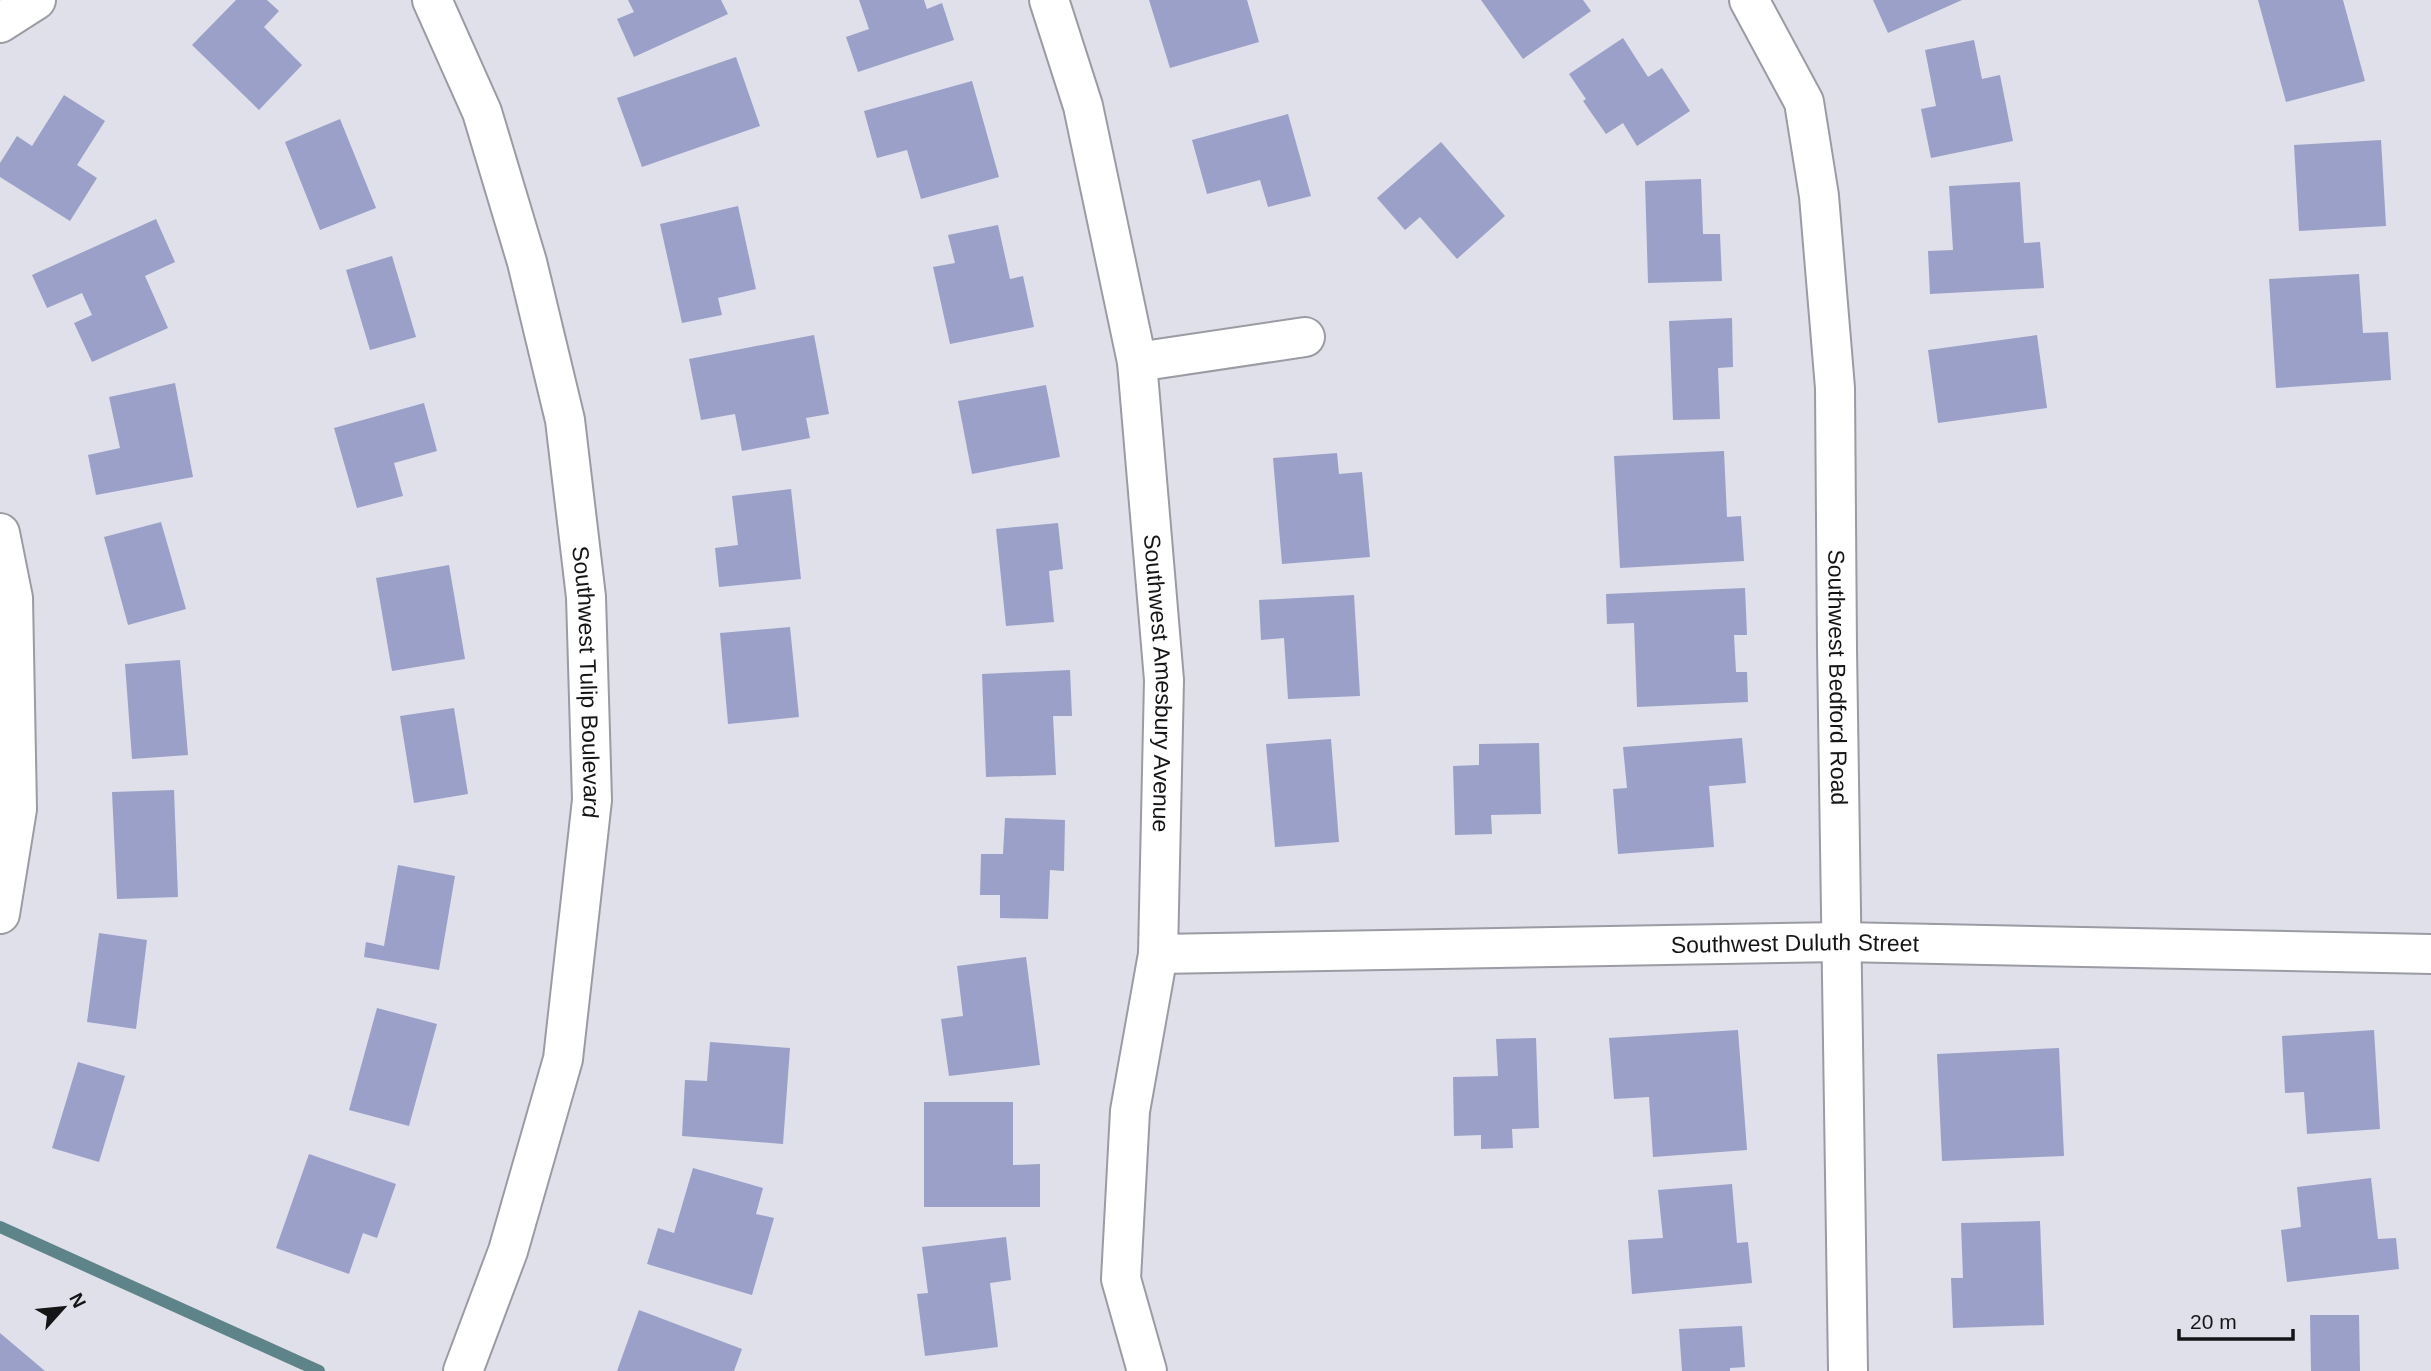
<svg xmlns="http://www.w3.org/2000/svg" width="2431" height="1371" font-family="Arial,sans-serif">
  <rect width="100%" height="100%" fill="#dfe0e9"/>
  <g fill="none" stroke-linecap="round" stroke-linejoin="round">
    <polyline stroke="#5d8489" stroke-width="12" points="0,1227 319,1371"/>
  </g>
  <g fill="#9ba0c8">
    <polygon points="236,0 267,0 279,11 264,27 302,65 259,110 192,45"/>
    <polygon points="628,0 721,0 728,14 634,57 617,19 634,12"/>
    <polygon points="859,0 924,0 927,9 942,3 954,40 858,72 846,37 869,29"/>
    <polygon points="1149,0 1247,0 1259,42 1170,68"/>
    <polygon points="1481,0 1583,0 1591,11 1523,59"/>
    <polygon points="1873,0 1962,0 1888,33"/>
    <polygon points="2258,0 2343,0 2365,81 2286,102"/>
    <polygon points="1623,38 1648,77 1662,68 1690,111 1637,146 1623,123 1606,134 1583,101 1586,99 1569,74"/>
    <polygon points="1974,40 1982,79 2000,75 2013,141 1931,158 1921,109 1936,106 1925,50"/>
    <polygon points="736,57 760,126 642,167 617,98"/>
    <polygon points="972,81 999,177 921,199 907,150 877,158 864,111"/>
    <polygon points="64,95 105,121 77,165 97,178 70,221 0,177 0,163 17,136 32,146"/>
    <polygon points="1288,114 1311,196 1268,207 1260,180 1207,194 1192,140"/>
    <polygon points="340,119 376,208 320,230 285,142"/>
    <polygon points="2381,140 2386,226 2299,231 2294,145"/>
    <polygon points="1441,142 1505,216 1457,259 1420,217 1405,230 1377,198"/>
    <polygon points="1701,179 1703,234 1720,234 1722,281 1648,283 1645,181"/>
    <polygon points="2020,182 2024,243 2040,242 2044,288 1930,294 1928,251 1953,250 1949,186"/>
    <polygon points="738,206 756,289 718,298 722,315 682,323 660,224"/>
    <polygon points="156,219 175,262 145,276 168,328 92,362 74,323 92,315 82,293 47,308 32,275"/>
    <polygon points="998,225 1010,279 1023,276 1034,327 950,344 933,267 955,263 948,235"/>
    <polygon points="392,256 416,337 370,350 346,270"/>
    <polygon points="2359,274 2363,333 2388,332 2391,380 2276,388 2269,279"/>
    <polygon points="1732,318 1733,367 1718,368 1720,419 1673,420 1669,321"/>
    <polygon points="814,335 829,414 806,418 810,438 742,451 735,414 701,420 689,359"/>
    <polygon points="2037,335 2047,408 1938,423 1928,350"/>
    <polygon points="175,383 193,477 96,495 88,455 120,448 109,397"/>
    <polygon points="1046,385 1060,457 972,474 958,401"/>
    <polygon points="424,403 437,451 394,463 403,496 357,508 334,428"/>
    <polygon points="1724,451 1727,517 1741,516 1744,561 1620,568 1614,456"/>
    <polygon points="1337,453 1339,474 1362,472 1370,557 1282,564 1273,458"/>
    <polygon points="791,489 801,579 719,587 715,548 738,545 732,496"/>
    <polygon points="161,522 186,609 128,625 104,537"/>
    <polygon points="1058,523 1063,569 1049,571 1054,622 1006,626 996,529"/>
    <polygon points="449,565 465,659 392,671 376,578"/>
    <polygon points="1745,588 1747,635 1734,635 1736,672 1747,672 1748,702 1637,707 1634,623 1607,624 1606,594"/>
    <polygon points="1354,595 1360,696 1288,699 1284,638 1261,640 1259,600"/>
    <polygon points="790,627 799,717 728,724 720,633"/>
    <polygon points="180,660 188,755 132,759 125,664"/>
    <polygon points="1070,670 1072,716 1053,716 1056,775 986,777 982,674"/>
    <polygon points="454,708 468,794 414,803 400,716"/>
    <polygon points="1742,738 1746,783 1709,786 1714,847 1618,854 1613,789 1627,788 1623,747"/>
    <polygon points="1331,739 1339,842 1275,847 1266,744"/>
    <polygon points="1539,743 1541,814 1491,815 1492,834 1455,835 1453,766 1479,765 1479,744"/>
    <polygon points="174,790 178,897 117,899 112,792"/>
    <polygon points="1005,818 1065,820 1064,871 1050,870 1048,919 1000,918 1000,895 980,895 981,854 1003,854"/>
    <polygon points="398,865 455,876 439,970 364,957 366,942 384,946"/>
    <polygon points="99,933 147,940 136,1029 87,1022"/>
    <polygon points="1026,957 1040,1065 949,1076 941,1019 963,1016 957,966"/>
    <polygon points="377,1008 437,1024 409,1126 349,1110"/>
    <polygon points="1738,1030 1747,1150 1653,1157 1649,1097 1614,1099 1609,1038"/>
    <polygon points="2374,1030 2380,1129 2307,1134 2304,1092 2285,1093 2282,1036"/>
    <polygon points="1536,1038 1539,1128 1512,1129 1513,1148 1481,1149 1481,1135 1454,1136 1453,1077 1498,1076 1496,1039"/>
    <polygon points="710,1042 790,1048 783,1144 682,1136 685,1080 707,1081"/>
    <polygon points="2059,1048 2064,1156 1942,1161 1937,1054"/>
    <polygon points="78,1062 125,1076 99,1162 52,1148"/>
    <polygon points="924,1102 1013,1102 1013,1165 1040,1164 1040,1207 924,1207"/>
    <polygon points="309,1154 396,1184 377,1238 363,1233 349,1274 276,1248"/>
    <polygon points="693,1168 763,1188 756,1214 774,1218 752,1295 647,1264 658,1228 674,1233"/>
    <polygon points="2371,1178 2378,1239 2396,1238 2399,1269 2287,1282 2281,1230 2301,1227 2297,1187"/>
    <polygon points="1732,1184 1737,1243 1748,1242 1752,1283 1632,1294 1628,1240 1663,1238 1658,1190"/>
    <polygon points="2040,1221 2044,1325 1953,1328 1951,1278 1963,1278 1961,1223"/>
    <polygon points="1006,1237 1011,1280 990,1283 998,1347 925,1356 917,1294 928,1293 922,1247"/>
    <polygon points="639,1310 742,1349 734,1371 617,1371"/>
    <polygon points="2310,1315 2359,1315 2360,1371 2311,1371"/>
    <polygon points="1742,1326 1745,1367 1730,1368 1730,1371 1682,1371 1679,1329"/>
    <polygon points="0,1333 45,1371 0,1371"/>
  </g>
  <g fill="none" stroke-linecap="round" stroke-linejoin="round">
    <g stroke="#9a9ba3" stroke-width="42">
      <g id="minor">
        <path id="s1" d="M 1049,0 L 1083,106 L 1137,362 L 1164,680 L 1158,954 L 1130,1111 L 1121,1279 L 1147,1371"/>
        <path id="s2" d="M 1749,0 L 1804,102 L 1819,196 L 1835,388 L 1837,649 L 1848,1371"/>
        <polyline points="0,23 36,0"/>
        <polyline points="1137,362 1305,337"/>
        <polyline points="0,533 13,598 17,809 0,914"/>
        <path id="s3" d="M 1158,954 L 1841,942 L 2431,954"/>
      </g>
    </g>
    <g stroke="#9a9ba3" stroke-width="42">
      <g id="tertiary">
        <path id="s4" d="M 432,0 L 482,112 L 527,262 L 565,420 L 586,597 L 592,800 L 563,1059 L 508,1251 L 463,1371"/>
      </g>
    </g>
    <use href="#minor" stroke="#fff" stroke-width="38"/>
    <use href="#tertiary" stroke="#fff" stroke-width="38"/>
  </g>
  <g text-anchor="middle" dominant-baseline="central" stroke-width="5" stroke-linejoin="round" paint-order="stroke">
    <g font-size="23" fill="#151518" stroke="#dfe0e9">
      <text stroke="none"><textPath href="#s2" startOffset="693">Southwest Bedford Road</textPath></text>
      <text stroke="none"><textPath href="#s4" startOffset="705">Southwest Tulip Boulevard</textPath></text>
      <text stroke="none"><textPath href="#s1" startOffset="695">Southwest Amesbury Avenue</textPath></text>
      <text stroke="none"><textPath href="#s3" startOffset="637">Southwest Duluth Street</textPath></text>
    </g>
  </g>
  <g transform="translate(63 1308) rotate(63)" stroke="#dfe0e9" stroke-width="5" paint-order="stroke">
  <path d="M0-5L12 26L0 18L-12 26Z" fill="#151518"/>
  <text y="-10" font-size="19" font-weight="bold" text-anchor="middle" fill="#151518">N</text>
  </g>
  <path d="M2179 1329v10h114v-10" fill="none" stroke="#151518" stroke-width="3.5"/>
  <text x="2190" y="1329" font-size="21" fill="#151518" stroke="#dfe0e9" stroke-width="5" paint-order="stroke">20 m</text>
</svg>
